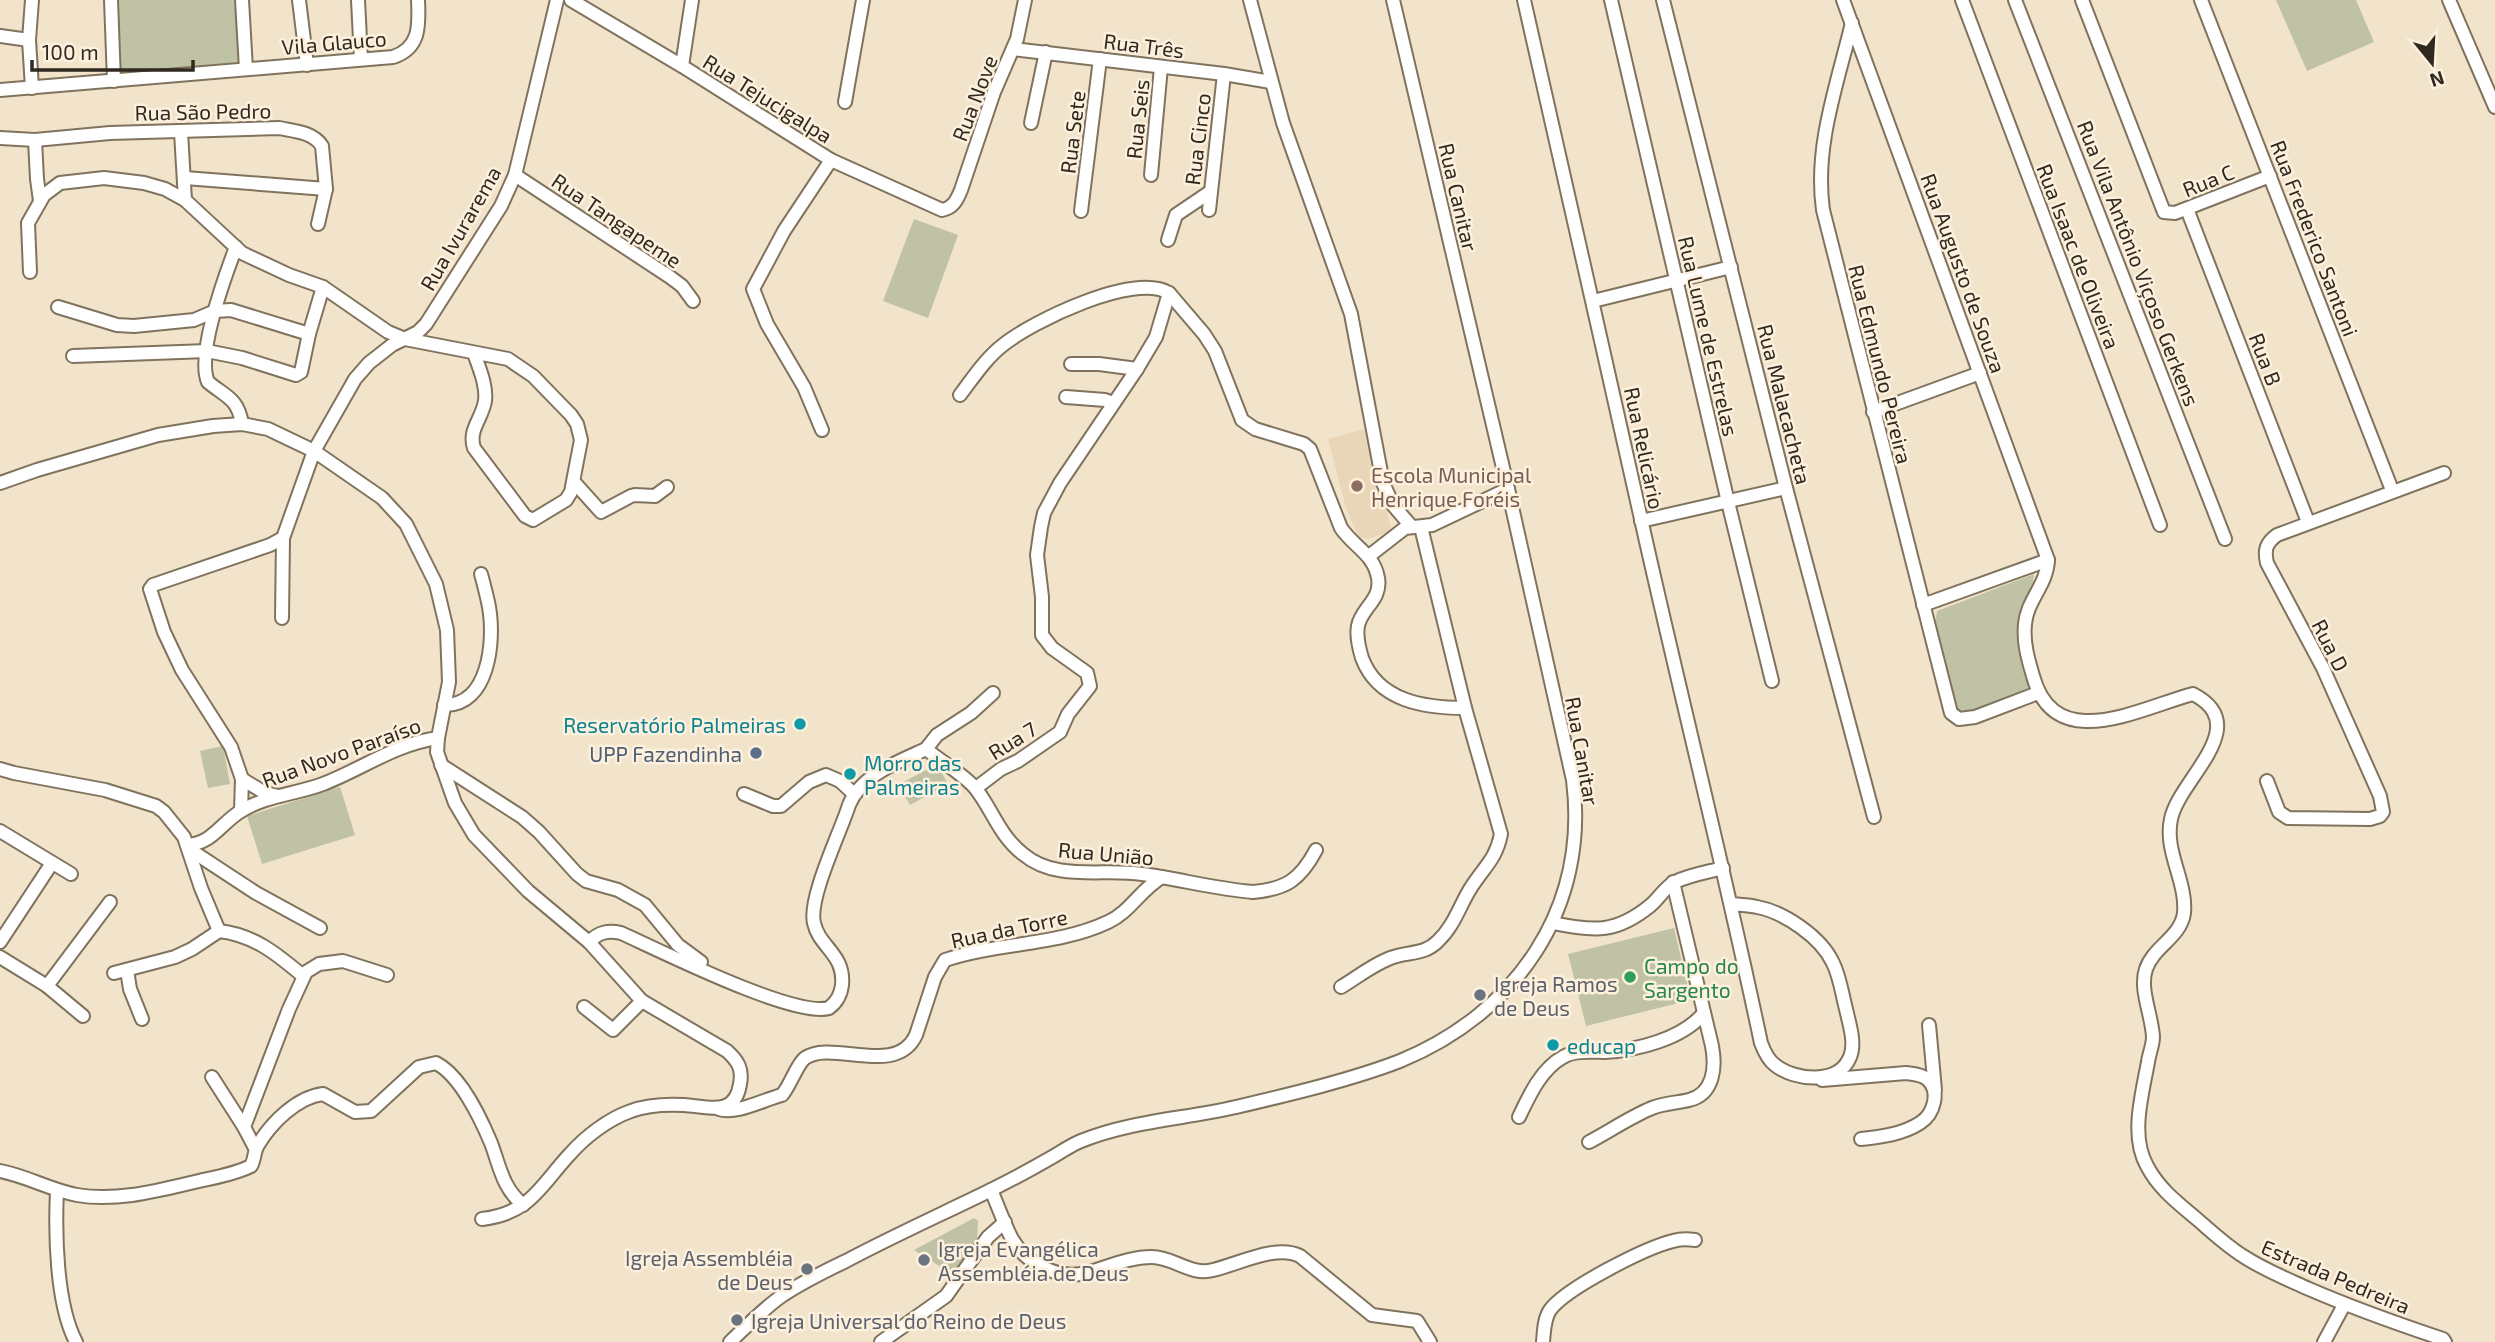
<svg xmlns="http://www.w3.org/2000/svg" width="2495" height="1342" font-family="'Exo 2',sans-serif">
  <rect width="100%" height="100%" fill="#f2e3cb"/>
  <polygon fill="#e9d6b8" points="1364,429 1376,490 1387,512 1391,528 1386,533 1367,539 1358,536 1346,508 1328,439"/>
  <g fill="#c0c2a6">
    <polygon points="115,0 238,0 241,61 239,64 120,74"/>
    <polygon points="2276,0 2356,0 2374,42 2307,71"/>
    <polygon points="914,219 958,235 928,318 883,301"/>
    <polygon points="2034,574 2032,588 2023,612 2029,693 1962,715 1956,709 1935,624 1937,611"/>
    <polygon points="223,746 230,784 208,788 200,751"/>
    <polygon points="937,764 948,784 910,805 898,785"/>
    <polygon points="340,787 355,835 262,864 247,816"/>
    <polygon points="1674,928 1691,1000 1586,1026 1568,954"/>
    <polygon points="974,1218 978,1221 977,1243 955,1276 914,1250"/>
  </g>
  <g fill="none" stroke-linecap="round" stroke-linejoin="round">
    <g stroke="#80735e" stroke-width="16">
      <g id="minor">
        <polyline points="32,0 29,40 32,88"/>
        <polyline points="111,0 114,81"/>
        <polyline points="242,0 246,69"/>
        <polyline points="299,0 307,65"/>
        <polyline points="358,0 361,59"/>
        <path d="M 571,0 L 682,66 L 831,160 L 942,210 C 953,208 957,200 961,190 L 994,92 L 1017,39 L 1025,0"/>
        <polyline points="1250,0 1283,123 1351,314 1383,483 1393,505 1411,526"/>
        <path d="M 1524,0 C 1564,173 1602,346 1641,519 C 1680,694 1724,867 1761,1043 C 1764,1051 1768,1060 1775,1065 C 1795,1081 1839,1085 1850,1057 C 1856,1043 1849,1023 1846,1009 C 1842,994 1840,977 1833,963 C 1821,937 1784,912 1757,907 C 1749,905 1739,905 1731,904"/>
        <polyline points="1611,0 1728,502 1772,681"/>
        <polyline points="1663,0 1786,488 1874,817"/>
        <path d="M 1843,0 L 2048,560 C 2047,585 2027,600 2025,624 C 2023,642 2028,659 2033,676 C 2055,756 2140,708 2193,694 C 2255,726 2179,779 2171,819 C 2164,852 2187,881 2184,913 C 2181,937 2153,947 2146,969 C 2139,989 2152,1015 2153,1037 C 2153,1045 2149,1054 2148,1062 C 2142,1095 2130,1136 2147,1166 C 2159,1189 2178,1203 2198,1220 C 2212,1232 2227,1246 2243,1256 C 2264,1270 2287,1279 2309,1289 C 2353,1308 2398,1324 2443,1339 L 2445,1342"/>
        <polyline points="1962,0 2160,525"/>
        <polyline points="2015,0 2225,539"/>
        <polyline points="2082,0 2164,212 2175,213 2270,176"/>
        <polyline points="2201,0 2392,490"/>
        <polyline points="2449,0 2495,107"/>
        <path d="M 1852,23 C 1837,85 1814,147 1823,210 L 1951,713 L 1959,719 L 1975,717 L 2038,693"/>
        <polyline points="0,36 29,40"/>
        <polyline points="1013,49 1224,74 1271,82"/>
        <polyline points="682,66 692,0"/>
        <path d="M 0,90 L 393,57 C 421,48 419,24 418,0"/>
        <polyline points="845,102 863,0"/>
        <polyline points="1031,123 1046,52"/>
        <polyline points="181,132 185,200"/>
        <path d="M 0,138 L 35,140 L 110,133 L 279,128 C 294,131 313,132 322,146 L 326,189 L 318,224"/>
        <polyline points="35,140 37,179 40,201"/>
        <polyline points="515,175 670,277 682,286 693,301"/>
        <polyline points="1151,175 1161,67"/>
        <polyline points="185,178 326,189"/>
        <polyline points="2187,209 2308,522"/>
        <polyline points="1209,210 1224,74"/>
        <polyline points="1081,211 1100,59"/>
        <polyline points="1168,240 1176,215 1210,192"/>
        <path d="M 236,247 C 225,276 196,354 208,382 C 226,397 238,398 242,424"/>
        <path d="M 30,272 L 28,223 L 44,195 L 60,183 L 104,178 L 144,183 L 165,189 L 185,200 L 242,253 L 289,275 L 323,287 L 388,332 L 405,339 L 508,359 L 533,376 L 571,415 L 577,424 L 581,440 L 571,492 L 566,500 L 533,520 L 525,516 L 474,448 C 468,430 482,419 485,401 C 487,385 479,368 474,353"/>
        <polyline points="1593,301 1731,267"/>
        <polyline points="58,307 117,325 134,326 194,320 215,311 231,310 309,334"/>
        <polyline points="73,356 207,351 242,358 296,375 301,372 309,334 323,287"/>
        <polyline points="1071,364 1099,364 1137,369"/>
        <path d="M 960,395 C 973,378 986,358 1003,345 C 1033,321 1134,272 1169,293 L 1204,334 L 1215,351 L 1242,420 L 1255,429 L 1304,444 L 1310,449 L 1341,528 C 1354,547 1374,554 1378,578 C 1382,600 1361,608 1358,626 C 1356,636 1359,648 1362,658 C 1378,701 1424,708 1465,708"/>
        <polyline points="1066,397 1105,400 1113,403"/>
        <polyline points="1873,412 1980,373"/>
        <polyline points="822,430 804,387 767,324 753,289 784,231 831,160"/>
        <polyline points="574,482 601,512 631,496 635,495 655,496 667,487"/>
        <path d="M 0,483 L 37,470 L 158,435 L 213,426 L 242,424 L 268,429 L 314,451 L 382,498 L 406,524 L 436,584 L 447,630 L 449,682 L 438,738 L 437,752 L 455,803 L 474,835 L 528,891 L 589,942 L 642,1001 L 727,1051 C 738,1061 743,1069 740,1084 C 735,1118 706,1106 684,1105 C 666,1104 647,1105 631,1111 C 608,1119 585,1137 570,1154 C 540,1186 531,1213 482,1219"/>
        <polyline points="1641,521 1786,488"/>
        <polyline points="1369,556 1405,528 1432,525 1508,489"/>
        <polyline points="1923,605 2048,560"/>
        <polyline points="282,618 283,538 314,451 355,379 369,363 392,345 418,332 426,324 501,206 515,175 557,0"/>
        <path d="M 444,705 C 489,706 495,641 489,607 C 487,596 484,585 481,574"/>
        <path d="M 926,749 C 939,760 966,776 976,789 C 993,811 999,835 1023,854 C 1056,882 1103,868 1142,874 C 1179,879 1216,889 1253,892 C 1286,889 1300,880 1316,850"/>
        <polyline points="926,749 937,735 971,713 993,693"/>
        <polyline points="441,765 522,817 539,832 577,874 586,881 618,890 645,905 678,945 701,962"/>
        <polyline points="0,769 14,773 105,790 156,806 164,812 184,837 201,888 219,931"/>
        <polyline points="242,779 265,793 279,796"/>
        <path d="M 2267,781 L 2279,812 L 2288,818 L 2370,819 L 2380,816 L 2383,812 L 2380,796 L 2323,668 L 2267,563 C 2264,550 2266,543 2277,535 L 2444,473"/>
        <polyline points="976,788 1001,769 1018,761 1060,732 1068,714 1090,686 1087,673 1052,648 1042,635 1042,597 1037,555 1041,527 1044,513 1060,483 1137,369 1156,337 1169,293"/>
        <polyline points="744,794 773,806 781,806 809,782 826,775 840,781 854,794"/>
        <polyline points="241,811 242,779 231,747 182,670 164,632 150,589 153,585 270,545 283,538"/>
        <polyline points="0,831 71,874"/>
        <path d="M 187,845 C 212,844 221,823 241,811 C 265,796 296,794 323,784 C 362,769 395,744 438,738"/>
        <polyline points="189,849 256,893 320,928"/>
        <path d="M 1553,923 C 1595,932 1617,933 1651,905 C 1659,898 1666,886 1675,882 C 1689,875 1708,872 1723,868"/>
        <path d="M 219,931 C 254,935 277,954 303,976"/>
        <polyline points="0,942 52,863"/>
        <path d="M 589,942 C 599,932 608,930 621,933 C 659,950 794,1018 829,1008 C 837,1002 841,994 842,985 C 845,954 819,947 814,923 C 808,898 841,831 849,805 C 861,775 898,762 926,749"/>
        <polyline points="0,957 47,986 83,1016"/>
        <polyline points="127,970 130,989 142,1019"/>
        <polyline points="114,973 175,957 192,949 219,931"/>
        <polyline points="47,986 110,902"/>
        <path d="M 1341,987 C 1356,978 1371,966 1388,959 C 1405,951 1424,956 1438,941 C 1455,925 1460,904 1472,886 C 1485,866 1496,859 1501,834 L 1465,708 L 1421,527"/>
        <polyline points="584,1007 613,1030 642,1001"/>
        <polyline points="1929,1025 1935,1090"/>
        <polyline points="212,1077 244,1127"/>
        <path d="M 1822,1080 L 1906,1073 C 1913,1074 1921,1074 1927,1079 C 1941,1091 1934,1114 1920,1123 C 1903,1134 1881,1137 1861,1139"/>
        <path d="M 719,1109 C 736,1115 765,1099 782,1095 C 790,1086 797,1064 805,1058 C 832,1039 896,1078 916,1035 L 935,977 L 945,960 C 999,942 1057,946 1108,922 C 1130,912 1141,889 1162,877"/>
        <path d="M 1519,1117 C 1529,1096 1541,1069 1563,1057 C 1575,1050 1592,1052 1605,1052 C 1638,1050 1682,1039 1704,1013"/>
        <path d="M 1589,1142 C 1610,1131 1630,1117 1652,1108 C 1664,1103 1677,1103 1689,1100 C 1714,1094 1716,1067 1712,1046 L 1673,882"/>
        <polyline points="255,1148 244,1127 289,1009 306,972 319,964 343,961 387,975"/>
        <path d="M 0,1171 C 27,1176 50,1190 77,1195 C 118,1202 160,1190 199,1181 C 217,1177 235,1174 251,1166 C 255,1159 254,1151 258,1145 C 271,1123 297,1097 323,1094 L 355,1112 L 371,1111 L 419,1067 L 436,1063 C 460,1075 481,1119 491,1143 C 500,1167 502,1187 523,1205"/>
        <path d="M 57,1190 C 55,1233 56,1304 76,1342"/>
        <path d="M 991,1190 C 998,1206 1004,1224 1012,1239 C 1027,1265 1061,1281 1090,1272 C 1110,1266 1130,1257 1152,1257 C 1174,1257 1190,1276 1213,1270 C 1239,1264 1276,1244 1300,1256 L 1372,1315 L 1417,1321 L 1430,1342"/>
        <path d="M 730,1342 C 747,1326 764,1308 783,1295 C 803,1282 825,1271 846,1261 C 893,1236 942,1214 989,1191 C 1009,1181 1028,1171 1047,1160 C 1058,1154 1069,1146 1081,1141 C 1130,1121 1184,1119 1236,1107 C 1287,1095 1351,1080 1400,1061 C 1517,1013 1589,908 1573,780 L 1508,489 L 1393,0"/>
        <polyline points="881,1342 946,1296 988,1237 1005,1222"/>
        <path d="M 1543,1342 C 1544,1331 1544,1319 1550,1310 C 1566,1288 1645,1248 1673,1241 C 1680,1239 1688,1239 1695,1240"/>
        <polyline points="2324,1342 2344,1305"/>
      </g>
    </g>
    <use href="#minor" stroke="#fff" stroke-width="12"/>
  </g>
  <circle fill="#8d6e63" stroke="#fdf0dd" stroke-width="2.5" cx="1357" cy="486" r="7"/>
  <g fill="#0f9aa8" stroke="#fdf0dd" stroke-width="2.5">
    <circle cx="800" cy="724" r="7"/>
    <circle cx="850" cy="774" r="7"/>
    <circle cx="1553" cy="1045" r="7"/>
  </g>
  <circle fill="#5c6f8a" stroke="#fdf0dd" stroke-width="2.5" cx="756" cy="753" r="7"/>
  <circle fill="#2e9e5b" stroke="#fdf0dd" stroke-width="2.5" cx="1630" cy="977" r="7"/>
  <g fill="#6b7280" stroke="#fdf0dd" stroke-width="2.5">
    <circle cx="1480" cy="995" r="7"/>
    <circle cx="924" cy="1260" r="7"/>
    <circle cx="807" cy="1269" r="7"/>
    <circle cx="737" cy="1320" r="7"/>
  </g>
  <g text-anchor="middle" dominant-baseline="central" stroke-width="5" stroke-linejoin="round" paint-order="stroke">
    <g font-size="21" fill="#2f2920" stroke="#fdf0dd">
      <text transform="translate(334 42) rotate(-5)">Vila Glauco</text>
      <text transform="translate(1144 45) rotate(7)">Rua Três</text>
      <text transform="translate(768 98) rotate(32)">Rua Tejucigalpa</text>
      <text transform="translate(974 98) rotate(-69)">Rua Nove</text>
      <text transform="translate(203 111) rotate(-1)">Rua São Pedro</text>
      <text transform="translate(1137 119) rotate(-84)">Rua Seis</text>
      <text transform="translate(1072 132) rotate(-83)">Rua Sete</text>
      <text transform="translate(1197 139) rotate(-83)">Rua Cinco</text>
      <text transform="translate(2208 180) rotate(-22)">Rua C</text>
      <text transform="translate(1459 197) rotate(77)">Rua Canitar</text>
      <text transform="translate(617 220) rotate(34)">Rua Tangapeme</text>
      <text transform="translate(460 228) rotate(-60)">Rua Ivurarema</text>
      <text transform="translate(2315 238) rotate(69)">Rua Frederico Santoni</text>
      <text transform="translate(2079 256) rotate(69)">Rua Isaac de Oliveira</text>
      <text transform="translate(2139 263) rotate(69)">Rua Vila Antônio Viçoso Gerkens</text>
      <text transform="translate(1964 273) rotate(70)">Rua Augusto de Souza</text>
      <text transform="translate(1709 336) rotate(77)">Rua Lume de Estrelas</text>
      <text transform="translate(2266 359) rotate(69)">Rua B</text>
      <text transform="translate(1881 364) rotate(76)">Rua Edmundo Pereira</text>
      <text transform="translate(1785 404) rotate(76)">Rua Malacacheta</text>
      <text transform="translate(1645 448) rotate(78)">Rua Relicário</text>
      <text transform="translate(2331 645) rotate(63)">Rua D</text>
      <text transform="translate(1012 740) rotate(-32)">Rua 7</text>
      <text transform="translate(1583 751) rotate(80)">Rua Canitar</text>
      <text transform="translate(341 752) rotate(-20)">Rua Novo Paraíso</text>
      <text transform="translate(1106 853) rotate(5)">Rua União</text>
      <text transform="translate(1009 928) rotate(-12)">Rua da Torre</text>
      <text transform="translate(2336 1276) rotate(23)">Estrada Pedreira</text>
    </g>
    <g font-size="21" fill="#785e54" stroke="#fdf0dd" text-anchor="start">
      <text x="1371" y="474">Escola Municipal<tspan x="1371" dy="24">Henrique Foréis</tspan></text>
    </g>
    <g font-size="21" fill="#0d838f" stroke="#fdf0dd" text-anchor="start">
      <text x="786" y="724" text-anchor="end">Reservatório Palmeiras</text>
      <text x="864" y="762">Morro das<tspan x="864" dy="24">Palmeiras</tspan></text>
      <text x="1567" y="1045">educap</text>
    </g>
    <g font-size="21" fill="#4e5e75" stroke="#fdf0dd" text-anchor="end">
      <text x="742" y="753">UPP Fazendinha</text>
    </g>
    <g font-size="21" fill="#27864d" stroke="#fdf0dd" text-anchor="start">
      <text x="1644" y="965">Campo do<tspan x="1644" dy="24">Sargento</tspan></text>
    </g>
    <g font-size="21" fill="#5b616d" stroke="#fdf0dd" text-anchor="start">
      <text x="1494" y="983">Igreja Ramos<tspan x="1494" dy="24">de Deus</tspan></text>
      <text x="938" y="1248">Igreja Evangélica<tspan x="938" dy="24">Assembléia de Deus</tspan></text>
      <text x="793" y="1257" text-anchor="end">Igreja Assembléia<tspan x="793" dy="24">de Deus</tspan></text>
      <text x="751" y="1320">Igreja Universal do Reino de Deus</text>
    </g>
  </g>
  <g transform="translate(2432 63) rotate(162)" stroke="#fdf0dd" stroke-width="5" paint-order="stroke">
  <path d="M0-5L12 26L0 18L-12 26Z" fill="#2f2920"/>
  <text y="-10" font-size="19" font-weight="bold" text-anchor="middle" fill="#2f2920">N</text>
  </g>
  <path d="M32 60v10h161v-10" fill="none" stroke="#2f2920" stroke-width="3.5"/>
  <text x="42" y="60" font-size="21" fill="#2f2920" stroke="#fdf0dd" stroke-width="5" paint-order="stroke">100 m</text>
</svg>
